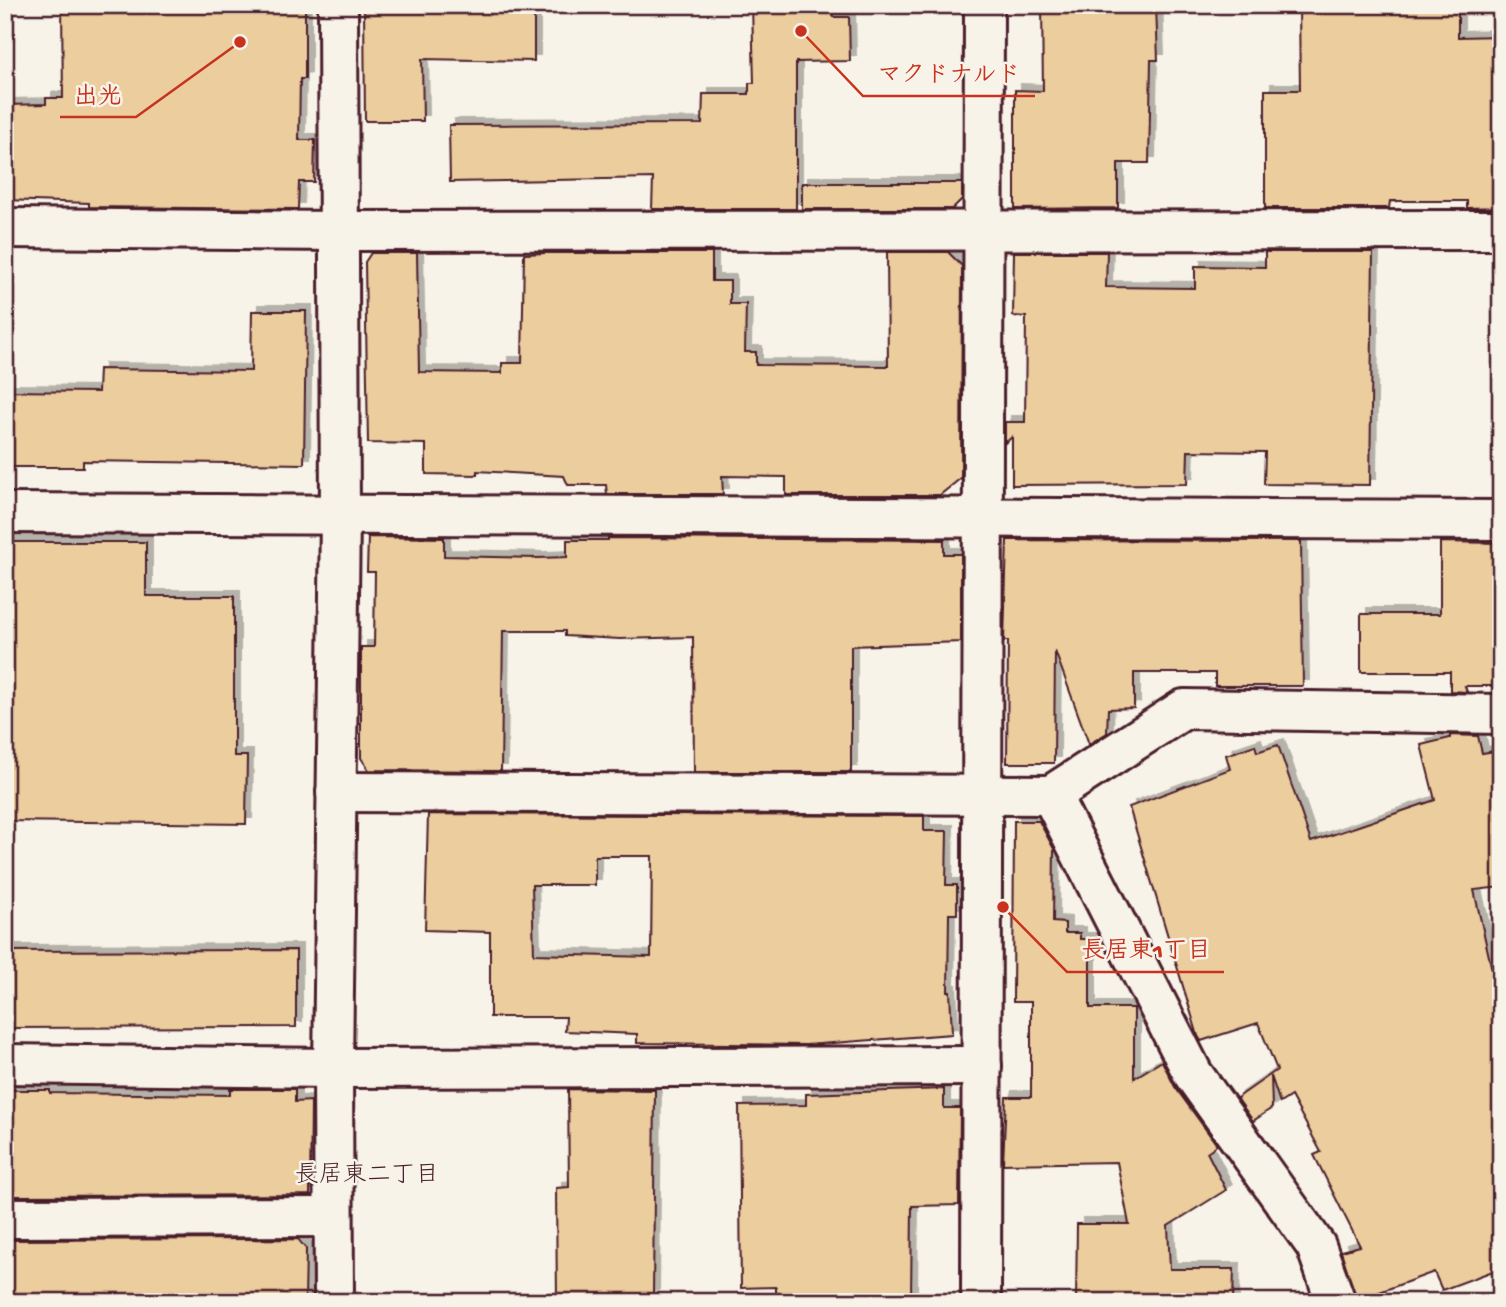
<svg xmlns="http://www.w3.org/2000/svg" width="1506" height="1307" font-family="'Gochi Hand','Klee One',sans-serif">
  <defs>
    <filter id="shadow"><feDropShadow dx="6" dy="-6" stdDeviation="0" flood-color="#0004"/></filter>
  </defs>
  <rect width="100%" height="100%" fill="#f7f3e8"/>
  <filter id="ink" filterUnits="userSpaceOnUse"><feTurbulence type="fractalNoise" baseFrequency=".0143" numOctaves="2"/><feDisplacementMap in="SourceGraphic" scale="14" xChannelSelector="R" yChannelSelector="G"/><feConvolveMatrix kernelMatrix="1 2 1 2 8 2 1 2 1" color-interpolation-filters="sRGB"/></filter>
  <g filter="url(#ink)">
    <g fill="#ebcd9e" stroke="#4a1f2b" stroke-width="2" fill-rule="evenodd" filter="url(#shadow)">
      <polygon points="62,5 305,5 305,79 300,79 299,140 315,140 314,182 299,182 298,209 89,207 89,203 5,200 5,105 46,104 46,98 63,98"/>
      <polygon points="364,5 534,5 534,61 422,59 423,121 365,121"/>
      <polygon points="752,5 832,5 833,17 849,17 850,61 796,62 796,209 652,209 653,178 450,182 449,125 702,124 703,94 749,94 749,83 754,83"/>
      <polygon points="1042,5 1156,5 1158,60 1151,60 1149,163 1118,163 1118,208 1015,209 1015,90 1043,91"/>
      <polygon points="1299,5 1458,5 1458,37 1501,36 1501,207 1467,208 1467,201 1390,201 1389,208 1265,208 1265,90 1300,90"/>
      <polygon points="802,183 962,183 962,199 952,209 802,209"/>
      <polygon points="887,252 948,252 962,266 961,478 940,495 786,495 786,477 722,476 723,494 607,494 606,485 568,485 564,476 477,471 477,475 426,474 426,444 368,443 365,262 371,253 417,253 419,372 502,373 502,363 522,363 524,254 546,253 712,253 712,281 730,281 730,304 746,304 745,352 756,352 756,365 888,366"/>
      <polygon points="1014,252 1107,252 1106,287 1195,288 1195,266 1265,267 1265,252 1373,252 1370,485 1264,484 1265,452 1188,451 1187,484 1012,485 1012,437 1005,443 1005,422 1025,422 1026,317 1013,316"/>
      <polygon points="252,311 306,311 304,464 83,461 83,467 5,467 5,391 98,392 99,369 251,371"/>
      <polygon points="368,537 444,538 444,556 538,558 567,557 567,540 608,540 608,538 944,540 944,554 961,554 961,642 851,646 851,772 694,772 693,637 620,639 565,636 565,631 503,631 501,771 369,770 361,758 361,647 374,647 375,572 367,572"/>
      <polygon points="1007,540 1301,541 1303,686 1215,686 1215,673 1134,673 1134,708 1108,709 1107,733 1089,744 1055,651 1054,763 1007,763 1008,641 1004,641"/>
      <polygon points="5,542 146,542 146,596 234,596 234,756 247,756 246,824 5,821"/>
      <polygon points="1440,542 1501,543 1501,587 1494,587 1494,686 1465,686 1467,692 1450,691 1450,672 1361,672 1361,614 1440,614"/>
      <polygon points="1450,735 1478,736 1482,753 1501,750 1501,887 1474,890 1494,979 1501,978 1501,1268 1442,1290 1434,1272 1377,1293 1379,1302 1357,1302 1341,1251 1360,1246 1314,1155 1321,1152 1291,1096 1280,1103 1271,1076 1272,1108 1253,1121 1237,1098 1277,1070 1258,1023 1201,1041 1198,1036 1129,807 1230,769 1226,755 1255,745 1257,752 1278,745 1311,842 1435,800 1421,745 1450,738"/>
      <path d="M 428,814 L 924,816 L 924,831 L 947,831 L 946,885 L 957,885 L 957,914 L 949,914 L 948,991 L 950,991 L 952,1034 L 806,1045 L 637,1043 L 637,1034 L 565,1031 L 566,1017 L 490,1017 L 490,932 L 425,930 ZM 595,856 L 652,856 L 651,957 L 534,954 L 532,885 L 595,885 Z"/>
      <polygon points="1014,821 1039,821 1054,849 1053,922 1065,923 1065,933 1080,933 1080,939 1090,939 1090,1008 1134,1008 1134,1078 1162,1061 1175,1087 1217,1145 1207,1152 1226,1190 1168,1226 1170,1269 1234,1269 1233,1302 1076,1302 1077,1224 1129,1224 1117,1162 1003,1164 1006,1097 1031,1097 1031,1002 1013,1002"/>
      <polygon points="296,950 296,1027 8,1028 8,951"/>
      <polygon points="230,1089 295,1089 295,1102 311,1101 310,1195 5,1196 5,1090 50,1090 50,1093 230,1095"/>
      <polygon points="568,1089 655,1090 653,1296 598,1295 598,1302 557,1302 556,1188 569,1187"/>
      <polygon points="944,1089 944,1108 960,1108 959,1205 912,1206 911,1302 776,1300 776,1287 741,1288 739,1106 806,1105 806,1094"/>
      <polygon points="298,1239 306,1249 305,1302 5,1302 5,1240"/>
    </g>
    <g fill="none" stroke-linecap="round" stroke-linejoin="round">
      <g stroke="#4a1f2b" stroke-width="44">
        <g id="minor">
          <polyline points="5,228 341,231 1501,230"/>
          <polyline points="5,513 1501,520"/>
          <polyline points="336,792 1051,795"/>
          <polyline points="5,1064 333,1068 982,1066"/>
          <polyline points="5,1218 333,1217"/>
          <polyline points="334,1302 333,1068 340,516 338,5"/>
          <polyline points="981,1302 984,5"/>
          <polyline points="1336,1302 1316,1246 1193,1074 1051,795 1184,709 1501,714"/>
        </g>
      </g>
      <use href="#minor" stroke="#f7f3e8" stroke-width="38"/>
    </g>
  </g>
  <g text-anchor="middle" dominant-baseline="central" stroke-width="5" stroke-linejoin="round" paint-order="stroke">
    <g font-size="24" fill="#4a1f2b" stroke="#f7f3e8">
      <text x="367" y="1176">長居東二丁目</text>
    </g>
  </g>
  <path fill="none" stroke="#c8321e" stroke-width="2.5" d="M801 31L863 96H1035M240 42L136 117H60M1003 907L1067 972H1224"/>
  <g fill="#c8321e" stroke="#f7f3e8" stroke-width="2.5">
    <circle cx="801" cy="31" r="7"/>
    <circle cx="240" cy="42" r="7"/>
    <circle cx="1003" cy="907" r="7"/>
  </g>
  <g font-size="24" text-anchor="middle" font-weight="bold" fill="#c8321e" stroke="#f7f3e8" stroke-width="5" stroke-linejoin="round" paint-order="stroke">
    <text x="949" y="81">マクドナルド</text>
    <text x="98" y="103">出光</text>
    <text x="1146" y="957">長居東1丁目</text>
  </g>
  <rect width="1506" height="1307" fill="none" stroke="#f7f3e8" stroke-width="28"/>
  <rect x="14" y="14" width="1478" height="1279" fill="none" stroke="#4a1f2b" stroke-width="2.5" filter="url(#ink)"/>
</svg>
